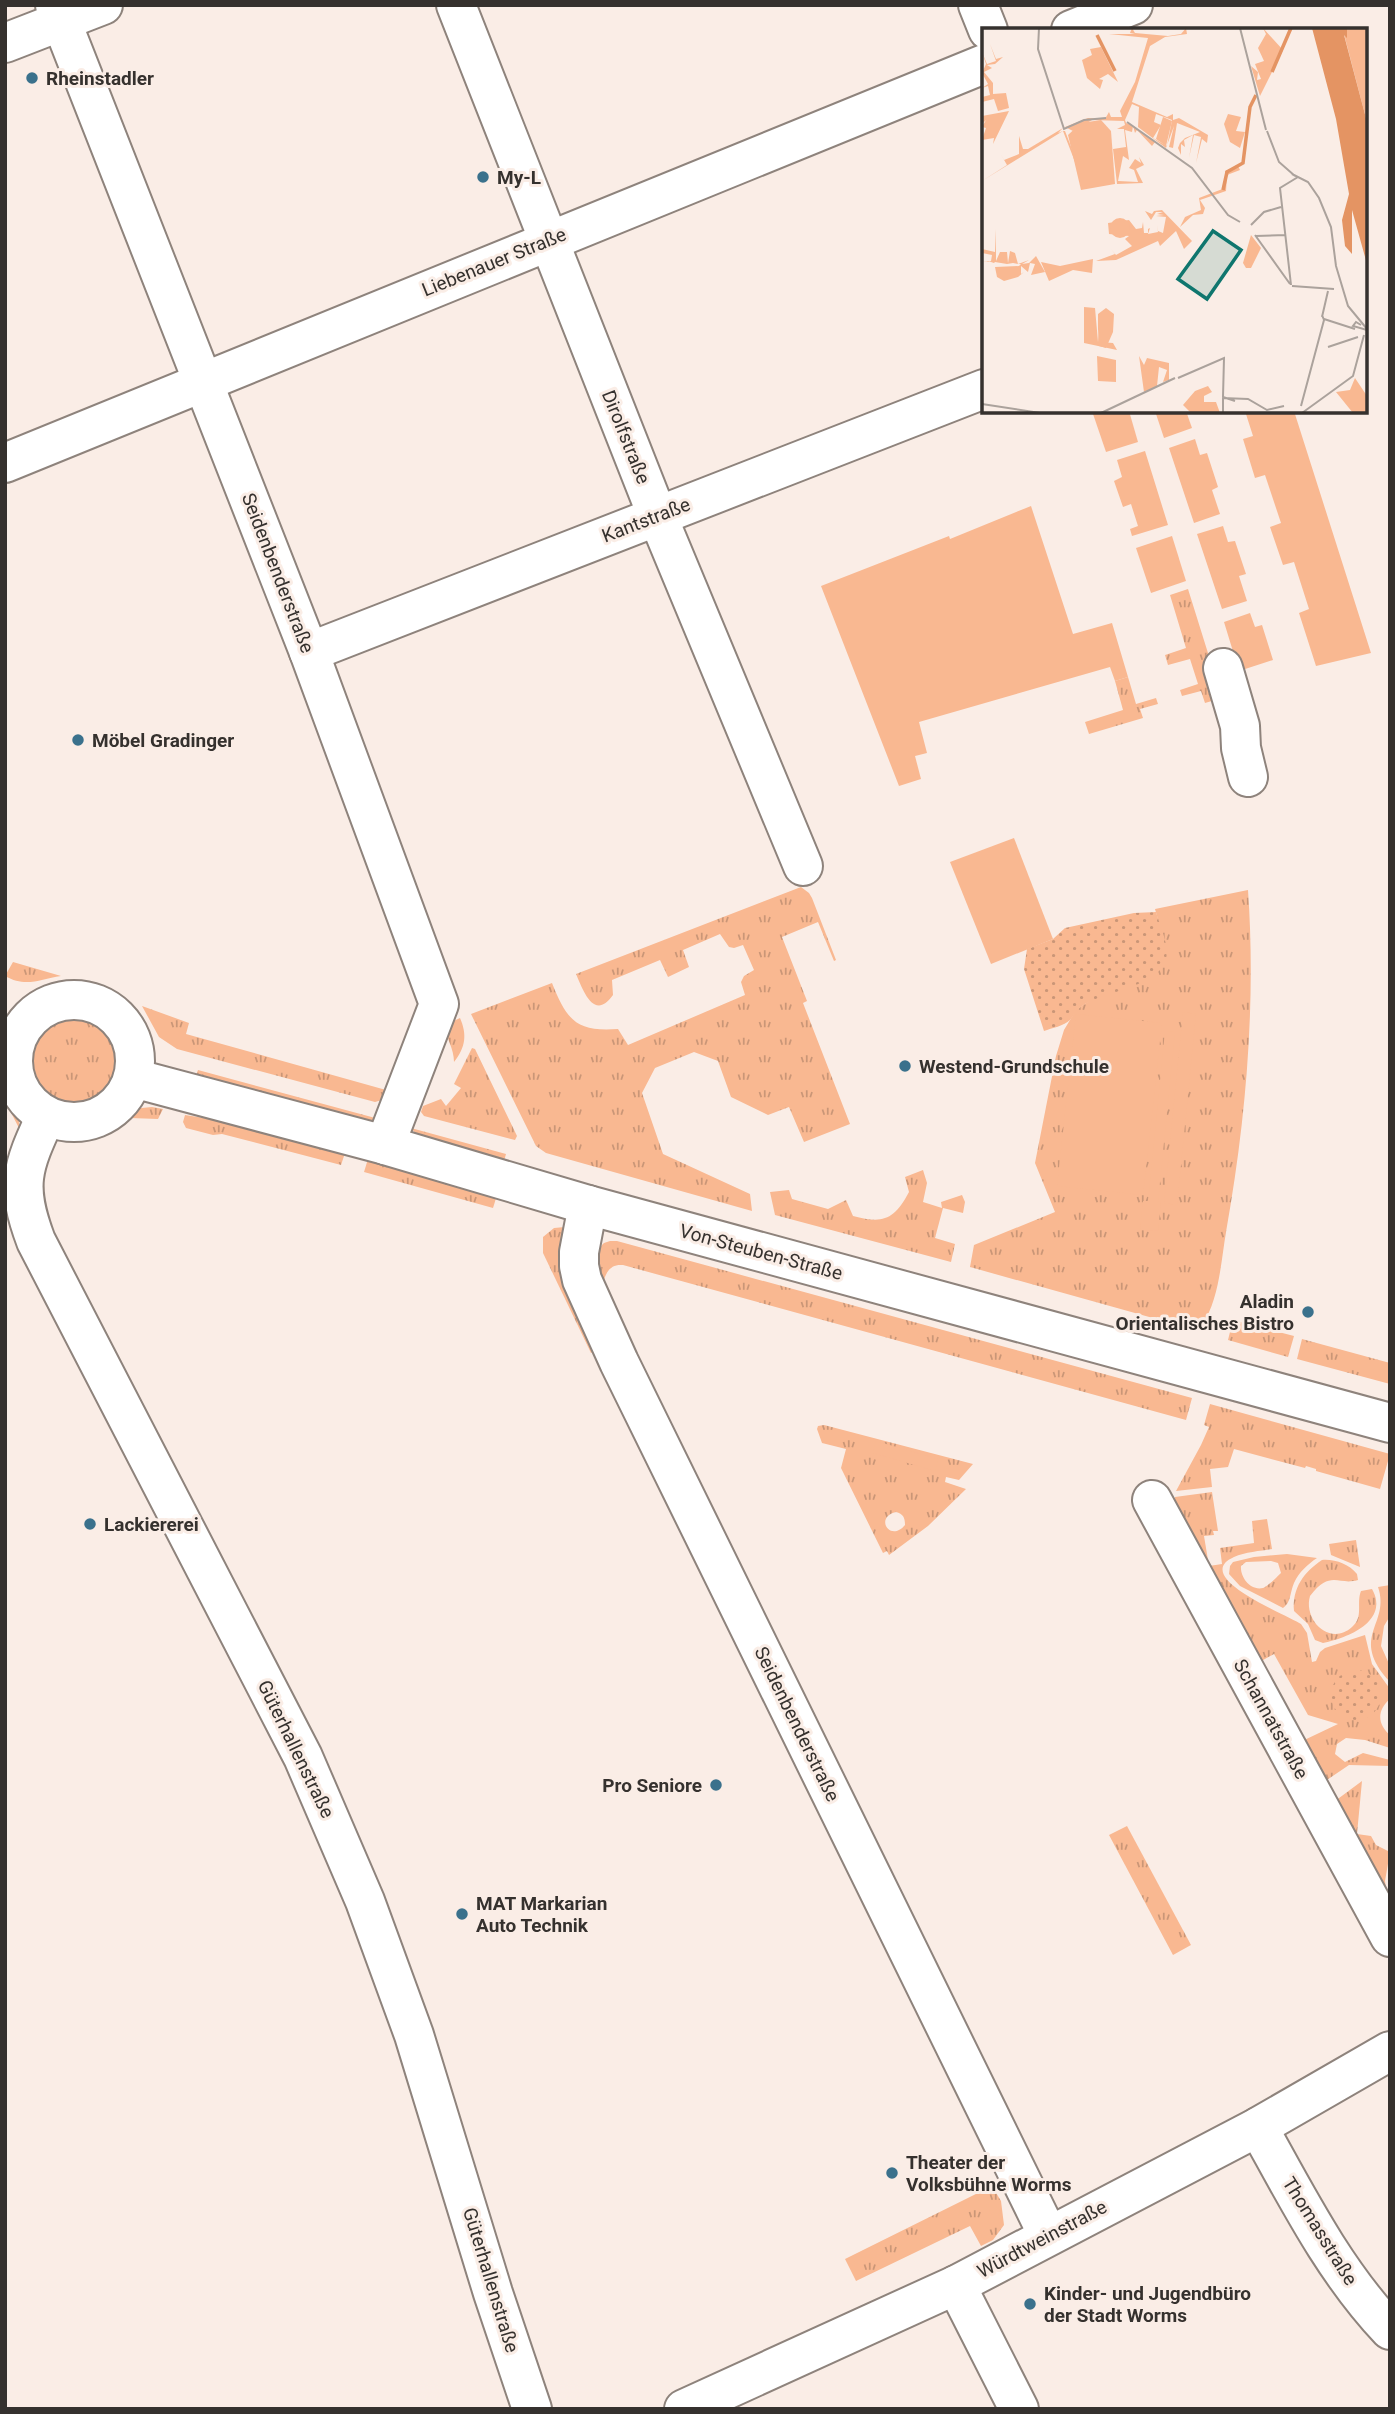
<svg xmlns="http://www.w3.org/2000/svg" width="1395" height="2414" font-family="Roboto,sans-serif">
  <defs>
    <pattern id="grass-tufts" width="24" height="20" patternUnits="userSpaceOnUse" patternTransform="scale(1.75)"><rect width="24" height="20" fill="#f9b891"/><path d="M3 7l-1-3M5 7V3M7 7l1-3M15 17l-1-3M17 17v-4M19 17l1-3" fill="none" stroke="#ca9677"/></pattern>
    <pattern id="park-dots" width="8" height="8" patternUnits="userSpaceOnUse" patternTransform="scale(1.75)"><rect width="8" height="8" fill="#f9b891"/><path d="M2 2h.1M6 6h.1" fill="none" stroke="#ca9677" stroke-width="1.8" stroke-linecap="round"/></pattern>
  </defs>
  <rect width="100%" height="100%" fill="#faede6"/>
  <g fill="url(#grass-tufts)" fill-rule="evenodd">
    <polygon points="1188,589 1222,698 1205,703 1201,691 1182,696 1180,690 1198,684 1190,659 1168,665 1165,655 1186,648 1170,595"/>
    <polygon points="1128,677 1136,704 1156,698 1158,704 1140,709 1143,718 1089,734 1085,722 1123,710 1115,681"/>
    <path d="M 801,887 L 809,893 L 812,898 L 836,960 L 834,961 L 818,922 L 782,937 L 807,1001 L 803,1003 L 850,1124 L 804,1142 L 789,1107 L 768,1115 L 731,1097 L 718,1061 L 694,1052 L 655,1068 L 642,1093 L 663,1154 L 750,1194 L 752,1211 L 546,1153 L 536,1146 L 471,1014 L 552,983 C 567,1021 577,1032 618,1029 L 628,1045 L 745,995 L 741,982 L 744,976 L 754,970 L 743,945 L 734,948 L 729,947 L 720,934 L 683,950 L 689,967 L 668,977 L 660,960 L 612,980 L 613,995 C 594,1022 583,990 576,974 Z"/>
    <path d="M 1248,890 C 1256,1004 1246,1120 1226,1232 C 1221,1262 1219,1300 1202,1325 L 1185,1327 L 970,1267 L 974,1245 L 1055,1212 L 1035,1163 L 1056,1056 L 1064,1030 L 1076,1010 L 1166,948 L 1155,909 Z"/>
    <path d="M 13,962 L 61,976 C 40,979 26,988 5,976 Z"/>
    <polygon points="142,1006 189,1023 186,1034 386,1090 382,1100 375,1102 177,1049 159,1037"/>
    <circle cx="75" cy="1061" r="44"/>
    <path d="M 460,1018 C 467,1034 466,1047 454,1062 C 454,1048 446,1039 445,1025 Z"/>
    <polygon points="472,1048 475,1049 517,1136 515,1140 424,1116 421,1112 423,1106 441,1099 446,1106 461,1088 454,1084"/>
    <path d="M 5,1062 C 9,1086 21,1104 19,1128 L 5,1101 Z"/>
    <polygon points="198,1070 379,1119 372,1122 195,1078"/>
    <polygon points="152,1107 163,1109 158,1119 130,1118 118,1120 116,1117 131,1109"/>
    <polygon points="185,1115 229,1122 345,1153 341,1165 222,1134 213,1135 186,1128 183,1122"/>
    <polygon points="411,1128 506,1154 504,1161 418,1136"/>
    <polygon points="368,1159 497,1195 493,1208 364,1172"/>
    <path d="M 923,1170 L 927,1183 L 923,1202 L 942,1208 L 941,1202 L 962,1195 L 965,1202 L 963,1213 L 943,1208 L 935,1238 L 955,1244 L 951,1262 L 775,1215 L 770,1192 L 789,1190 L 792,1199 L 828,1209 L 846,1200 L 853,1216 C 883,1224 894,1220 909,1192 L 905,1177 Z"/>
    <polygon points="565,1227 599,1349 591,1353 543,1253 543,1237 554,1228"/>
    <path d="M 610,1241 L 617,1241 L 1192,1398 L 1186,1420 L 623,1265 C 612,1264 607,1270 604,1280 C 599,1267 593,1253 604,1243 Z"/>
    <polygon points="1233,1320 1294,1336 1288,1357 1228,1340"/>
    <polygon points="1302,1339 1390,1363 1390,1384 1297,1359"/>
    <polygon points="1210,1404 1390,1454 1380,1489 1316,1471 1316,1469 1306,1466 1305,1468 1234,1449 1228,1467 1210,1469 1212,1487 1176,1491 1201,1445 1209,1427 1204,1425"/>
    <path d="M 824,1425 L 973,1464 L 959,1480 L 946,1477 L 945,1482 L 966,1489 L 928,1526 L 889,1555 L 887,1551 L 883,1553 L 841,1468 L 846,1449 L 822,1443 L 817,1429 L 818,1426 ZM 896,1512 C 903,1514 905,1517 905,1525 C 890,1543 874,1517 896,1512 Z"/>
    <path d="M 1212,1492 L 1218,1531 L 1213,1531 L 1214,1535 L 1204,1536 L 1209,1566 L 1222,1564 L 1220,1548 L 1254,1543 L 1252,1521 L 1267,1519 L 1272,1549 C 1260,1551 1245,1552 1234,1557 C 1189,1577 1290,1616 1301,1624 L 1307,1633 L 1312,1662 L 1316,1661 L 1320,1652 L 1325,1648 L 1365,1635 L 1372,1664 L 1390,1689 L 1390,1699 C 1377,1710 1377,1724 1390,1735 L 1390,1748 L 1365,1740 L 1346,1738 L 1337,1744 L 1335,1754 L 1345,1762 L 1363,1753 L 1390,1760 L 1390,1766 L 1349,1765 L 1321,1784 L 1298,1743 L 1338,1724 L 1308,1715 L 1274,1654 L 1256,1664 L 1175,1505 L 1175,1497 Z"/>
    <polygon points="1356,1540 1360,1567 1331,1555 1329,1544"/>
    <path d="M 1287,1554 L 1317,1558 C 1308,1564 1299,1572 1294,1583 C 1290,1592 1291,1603 1283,1608 L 1240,1586 L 1229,1574 L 1230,1566 L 1233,1562 L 1254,1557 ZM 1271,1561 L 1278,1563 L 1281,1573 C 1278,1576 1267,1587 1263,1588 C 1250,1591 1240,1577 1241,1566 L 1246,1562 Z"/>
    <path d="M 1322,1560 C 1335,1559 1349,1564 1357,1574 L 1358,1580 C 1338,1586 1331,1569 1310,1596 C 1303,1620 1330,1647 1352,1627 C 1364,1617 1356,1603 1361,1591 L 1372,1589 C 1390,1621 1348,1638 1323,1643 L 1315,1640 L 1308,1624 L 1294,1611 C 1292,1588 1304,1572 1322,1560 Z"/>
    <path d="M 1390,1585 L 1390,1616 L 1384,1626 L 1381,1646 L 1390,1666 L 1390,1682 C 1348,1636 1391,1625 1378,1587 Z"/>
    <polygon points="1362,1781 1357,1834 1371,1836 1376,1845 1390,1852 1385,1881 1387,1893 1331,1804"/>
    <polygon points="1127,1826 1191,1945 1173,1955 1109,1835"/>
    <polygon points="992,2186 1001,2201 1004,2225 993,2240 981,2246 970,2226 856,2281 845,2259"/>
  </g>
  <g fill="url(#park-dots)">
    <path d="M 1156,912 C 1160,927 1173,951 1163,966 C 1150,987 1106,992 1085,1004 C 1077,1009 1075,1014 1070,1020 C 1064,1026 1052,1028 1044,1031 L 1024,969 L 1027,949 L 1053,939 L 1065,928 L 1134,913 Z"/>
    <circle cx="1356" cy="1695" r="25"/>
  </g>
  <g fill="#f9b891">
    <polygon points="1092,411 1129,411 1138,442 1106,452"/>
    <polygon points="1155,411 1186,411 1192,428 1164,438"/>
    <polygon points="1245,411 1294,411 1371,653 1316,666 1299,613 1309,609 1294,562 1283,565 1270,527 1281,523 1265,475 1255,478 1243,439 1253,436"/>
    <polygon points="1195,439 1200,455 1207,453 1218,487 1212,490 1220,514 1194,523 1169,448"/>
    <polygon points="1145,451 1168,525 1132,536 1130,529 1138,526 1131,504 1123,507 1114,481 1122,477 1117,460"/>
    <polygon points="1031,506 1073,634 1112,623 1128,677 1115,681 1110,667 919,722 927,753 915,756 921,779 899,786 821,586 949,536 950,539"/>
    <polygon points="1223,526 1228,542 1235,541 1246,574 1239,576 1247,601 1222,609 1197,534"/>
    <polygon points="1172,536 1186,581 1151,593 1136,548"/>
    <polygon points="1250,613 1255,627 1262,625 1273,660 1239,671 1224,622"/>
    <polygon points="1014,838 1053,939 991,964 950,862"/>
    <polygon points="1183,1012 1196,1014 1177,1205 1164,1203"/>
    <polygon points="1076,1014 1162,1023 1143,1195 1057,1186"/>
    <polygon points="1165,1031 1175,1032 1158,1202 1161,1202 1158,1231 1140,1230 1143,1201 1148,1201"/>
    <polygon points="876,1441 938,1459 935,1471 873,1453"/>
  </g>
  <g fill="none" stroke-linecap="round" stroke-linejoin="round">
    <g stroke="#8e837c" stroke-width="42">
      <g id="minor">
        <polyline points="55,5 309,652 439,1004 385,1145"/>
        <polyline points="456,5 657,515 803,866"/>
        <polyline points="978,5 988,30"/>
        <polyline points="1071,30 1133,5"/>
        <polyline points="5,43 103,5"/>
        <polyline points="5,463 984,64"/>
        <polyline points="309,652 984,389"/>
        <polyline points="1223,668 1240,726 1241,748 1248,777"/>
        <circle cx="74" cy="1061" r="61"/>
        <polyline points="133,1078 385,1145 588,1205 1390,1423"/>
        <path d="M 46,1116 C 22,1168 15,1185 36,1241 L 303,1757 L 365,1901 L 414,2035 L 493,2293 L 532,2409"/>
        <polyline points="588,1205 579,1252 579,1266 582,1280 619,1362 1048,2235"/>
        <polyline points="1152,1500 1390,1937"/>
        <path d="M 1258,2127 C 1297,2197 1334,2271 1390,2330"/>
        <polyline points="956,2285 1019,2409"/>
        <polyline points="684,2409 956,2285 1258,2127 1390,2051"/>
      </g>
    </g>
    <use href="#minor" stroke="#fff" stroke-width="38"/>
  </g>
  <g fill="#3a718c" stroke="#faede6" stroke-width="2.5">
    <circle cx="32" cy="78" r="7"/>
    <circle cx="483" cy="177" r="7"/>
    <circle cx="78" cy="740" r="7"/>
    <circle cx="905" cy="1066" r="7"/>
    <circle cx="1308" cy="1312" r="7"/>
    <circle cx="90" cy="1524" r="7"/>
    <circle cx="716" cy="1785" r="7"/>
    <circle cx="462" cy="1914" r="7"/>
    <circle cx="892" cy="2173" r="7"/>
    <circle cx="1030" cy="2304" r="7"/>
  </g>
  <g text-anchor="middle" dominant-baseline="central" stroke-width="6" stroke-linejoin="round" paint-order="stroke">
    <g font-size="19" font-weight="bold" fill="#35312e" stroke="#faede6" text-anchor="start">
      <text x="46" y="78">Rheinstadler</text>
      <text x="497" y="177">My-L</text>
      <text x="92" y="740">Möbel Gradinger</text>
      <text x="919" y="1066">Westend-Grundschule</text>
      <text x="1294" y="1301" text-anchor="end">Aladin<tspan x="1294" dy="22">Orientalisches Bistro</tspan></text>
      <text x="104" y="1524">Lackiererei</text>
      <text x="702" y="1785" text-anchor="end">Pro Seniore</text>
      <text x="476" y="1903">MAT Markarian<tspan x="476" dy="22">Auto Technik</tspan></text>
      <text x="906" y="2162">Theater der<tspan x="906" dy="22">Volksbühne Worms</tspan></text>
      <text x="1044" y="2293">Kinder- und Jugendbüro<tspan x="1044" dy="22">der Stadt Worms</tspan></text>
    </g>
    <g font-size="19" fill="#35312e" stroke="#faede6">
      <text transform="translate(494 262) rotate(-22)">Liebenauer Straße</text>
      <text transform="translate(626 437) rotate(68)">Dirolfstraße</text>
      <text transform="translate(646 520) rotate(-21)">Kantstraße</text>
      <text transform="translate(278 573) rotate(69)">Seidenbenderstraße</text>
      <text transform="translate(761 1252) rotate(15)">Von-Steuben-Straße</text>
      <text transform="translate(1271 1719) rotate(61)">Schannatstraße</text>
      <text transform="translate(797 1724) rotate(64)">Seidenbenderstraße</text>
      <text transform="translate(296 1749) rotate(64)">Güterhallenstraße</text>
      <text transform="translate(1320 2231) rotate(58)">Thomasstraße</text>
      <text transform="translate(1042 2239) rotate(-28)">Würdtweinstraße</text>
      <text transform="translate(491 2280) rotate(73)">Güterhallenstraße</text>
    </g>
  </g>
  <g transform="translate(982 28)">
    <rect width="385" height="385" fill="#faede6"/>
    <path d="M 150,0 L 153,5 L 186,8 L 199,6 L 204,0 L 205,6 L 183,9 L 168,18 L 150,74 L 185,89 L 191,86 L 191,92 L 197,90 L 226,107 L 225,115 L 220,111 L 214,135 L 219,109 L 212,107 L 207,130 L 211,107 L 202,112 L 203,119 L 199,116 L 199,127 L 196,120 L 198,115 L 203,110 L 218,104 L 195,95 L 191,120 L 187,119 L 192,98 L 184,120 L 156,99 L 157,79 L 150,76 L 143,92 L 144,95 L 150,97 L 173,114 L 170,118 L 155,102 L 153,105 L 151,98 L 150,104 L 143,102 L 147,132 L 141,128 L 136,153 L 156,154 L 152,142 L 147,140 L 153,131 L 159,135 L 157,129 L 162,137 L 154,141 L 161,155 L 135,156 L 131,121 L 144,119 L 142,101 L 135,101 L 143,97 L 142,93 L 110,92 L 91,103 L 83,99 L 106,90 L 123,91 L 127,84 L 129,89 L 140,89 L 138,83 L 153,54 L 166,10 L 127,6 L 153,6 L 148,5 ZM 174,86 L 190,92 L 185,118 L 171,110 L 179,97 L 172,94 ZM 281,0 L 301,22 L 278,68 L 269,38 L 276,44 L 275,52 L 279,51 L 273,36 L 282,33 L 276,20 L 284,6 ZM 365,0 L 385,0 L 385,94 L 362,6 ZM 8,16 L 14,31 L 21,29 L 13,36 L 5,37 L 10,40 L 2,44 L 11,55 L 11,66 L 24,65 L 27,80 L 16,83 L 12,71 L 0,74 L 0,69 L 8,67 L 6,58 L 0,60 L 6,56 L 0,45 L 4,36 L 0,24 L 5,36 L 14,33 ZM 27,83 L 11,116 L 12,110 L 0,112 L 4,100 L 0,99 L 4,92 L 1,95 L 0,88 ZM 81,100 L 76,105 L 81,103 L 83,103 L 93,129 L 95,139 L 81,103 L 0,153 L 25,137 L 18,125 L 22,132 L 37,126 L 37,108 L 41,121 L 46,121 ZM 180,182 L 210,213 L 202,221 L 194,203 L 178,218 L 176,213 L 134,232 L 114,233 L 133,226 L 129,221 L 134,227 L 150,218 L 143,211 L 147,208 L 127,206 L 126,195 L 147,192 L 154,201 L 160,200 L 161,194 L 162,205 L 166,205 L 166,201 L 168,200 L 166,206 L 176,204 L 175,197 L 176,203 L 181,205 L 184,189 L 174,188 L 182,187 L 175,186 L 181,184 L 174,184 L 169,192 L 163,183 L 170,186 L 172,183 ZM 14,201 L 14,233 L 18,224 L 25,224 L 26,235 L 28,223 L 33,225 L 36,236 L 47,232 L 40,236 L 47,235 L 54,228 L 63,244 L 49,247 L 53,236 L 48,235 L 46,244 L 39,238 L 39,246 L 42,244 L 36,249 L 22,253 L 15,249 L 13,239 L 37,238 L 39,236 L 36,236 L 31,235 L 25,236 L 13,234 L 12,235 L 6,233 L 0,234 L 9,233 L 10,227 L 0,225 L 0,221 L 13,224 ZM 226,358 L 230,364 L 222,368 L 222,374 L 234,374 L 238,385 L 209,385 L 201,377 L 213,363 Z" fill="#f9b891" fill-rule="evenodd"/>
    <path d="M 256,138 L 258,142 L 245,147 L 244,163 L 218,172 L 223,180 L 221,186 L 211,187 L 198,199 L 203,189 L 219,182 L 217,170 L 243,160 L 243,143 Z" fill="#f9b891"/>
    <path d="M 119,92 L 129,103 L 133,156 L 99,162 L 86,107 L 99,95 Z" fill="#f9b891"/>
    <path d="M 269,207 L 279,220 L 269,240 L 264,240 L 261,235 ZM 111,231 L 110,245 L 91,242 L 67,253 L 59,234 L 78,238 ZM 124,280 L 132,286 L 131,304 L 124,320 L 117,318 L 116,301 L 116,286 Z" fill="#f9b891"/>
    <path d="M 119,19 L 136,54 L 126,46 L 117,51 L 121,52 L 118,61 L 105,50 L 100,32 L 110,27 L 108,21 ZM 246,86 L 259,89 L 254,103 L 263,104 L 258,120 L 248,114 L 242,96 ZM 181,89 L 190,93 L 184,118 L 174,111 ZM128 200a10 10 0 1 1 20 0a10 10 0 1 1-20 0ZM 102,279 L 113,280 L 116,314 L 117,305 L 122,304 L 118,314 L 131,315 L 135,322 L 102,315 ZM 115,328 L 134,332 L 134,354 L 116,353 ZM 157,328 L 162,337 L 165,330 L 187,335 L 187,352 L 181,354 L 185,342 L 177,339 L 175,358 L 162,364 ZM 373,350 L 385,368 L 385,385 L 371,385 L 354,364 L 368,362 Z" fill="#f9b891"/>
    <path d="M 330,0 L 365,0 L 365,10 L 362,7 L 385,94 L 385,236 L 370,182 L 370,226 L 363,218 L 360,192 L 367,166 L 354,91 Z" fill="#e49463"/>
    <path fill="none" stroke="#e49463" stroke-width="3.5" d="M 115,7 L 133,43M 290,44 L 309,0M 241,162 L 245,144 L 261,135 L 268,79 L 274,67"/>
    <path fill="none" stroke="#aba29c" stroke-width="2" d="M 57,0 L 56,21 L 82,101 L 102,92 L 124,90M 258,0 L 284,102M 145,94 L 210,140 L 246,187 L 258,194M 285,103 L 297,134 L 313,148M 310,146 L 326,154 L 337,170 L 349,199 L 354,238M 269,197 L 282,184 L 299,179M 273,207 L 308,256M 274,208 L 304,207M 354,238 L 366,278 L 385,301M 309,257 L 298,160 L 316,149M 310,258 L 352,261M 340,289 L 346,263M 342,291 L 373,301M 379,297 L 374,294 L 371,298 L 385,302M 346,319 L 376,309M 196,350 L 242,330 L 241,369 L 253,373M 0,376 L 58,385M 319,378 L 342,292 L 340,287M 119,385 L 193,350M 241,385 L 241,370 L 266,371 L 285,382 L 302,378M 320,385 L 371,348 L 382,307"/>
    <path fill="#0f766e" fill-opacity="0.15" stroke="#0f766e" stroke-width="3.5" d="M 231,203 L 259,222 L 225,271 L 196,251 Z"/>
    <rect width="385" height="385" fill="none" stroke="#35312e" stroke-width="3.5"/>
  </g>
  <rect width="1395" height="2414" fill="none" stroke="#35312e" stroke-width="14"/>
</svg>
